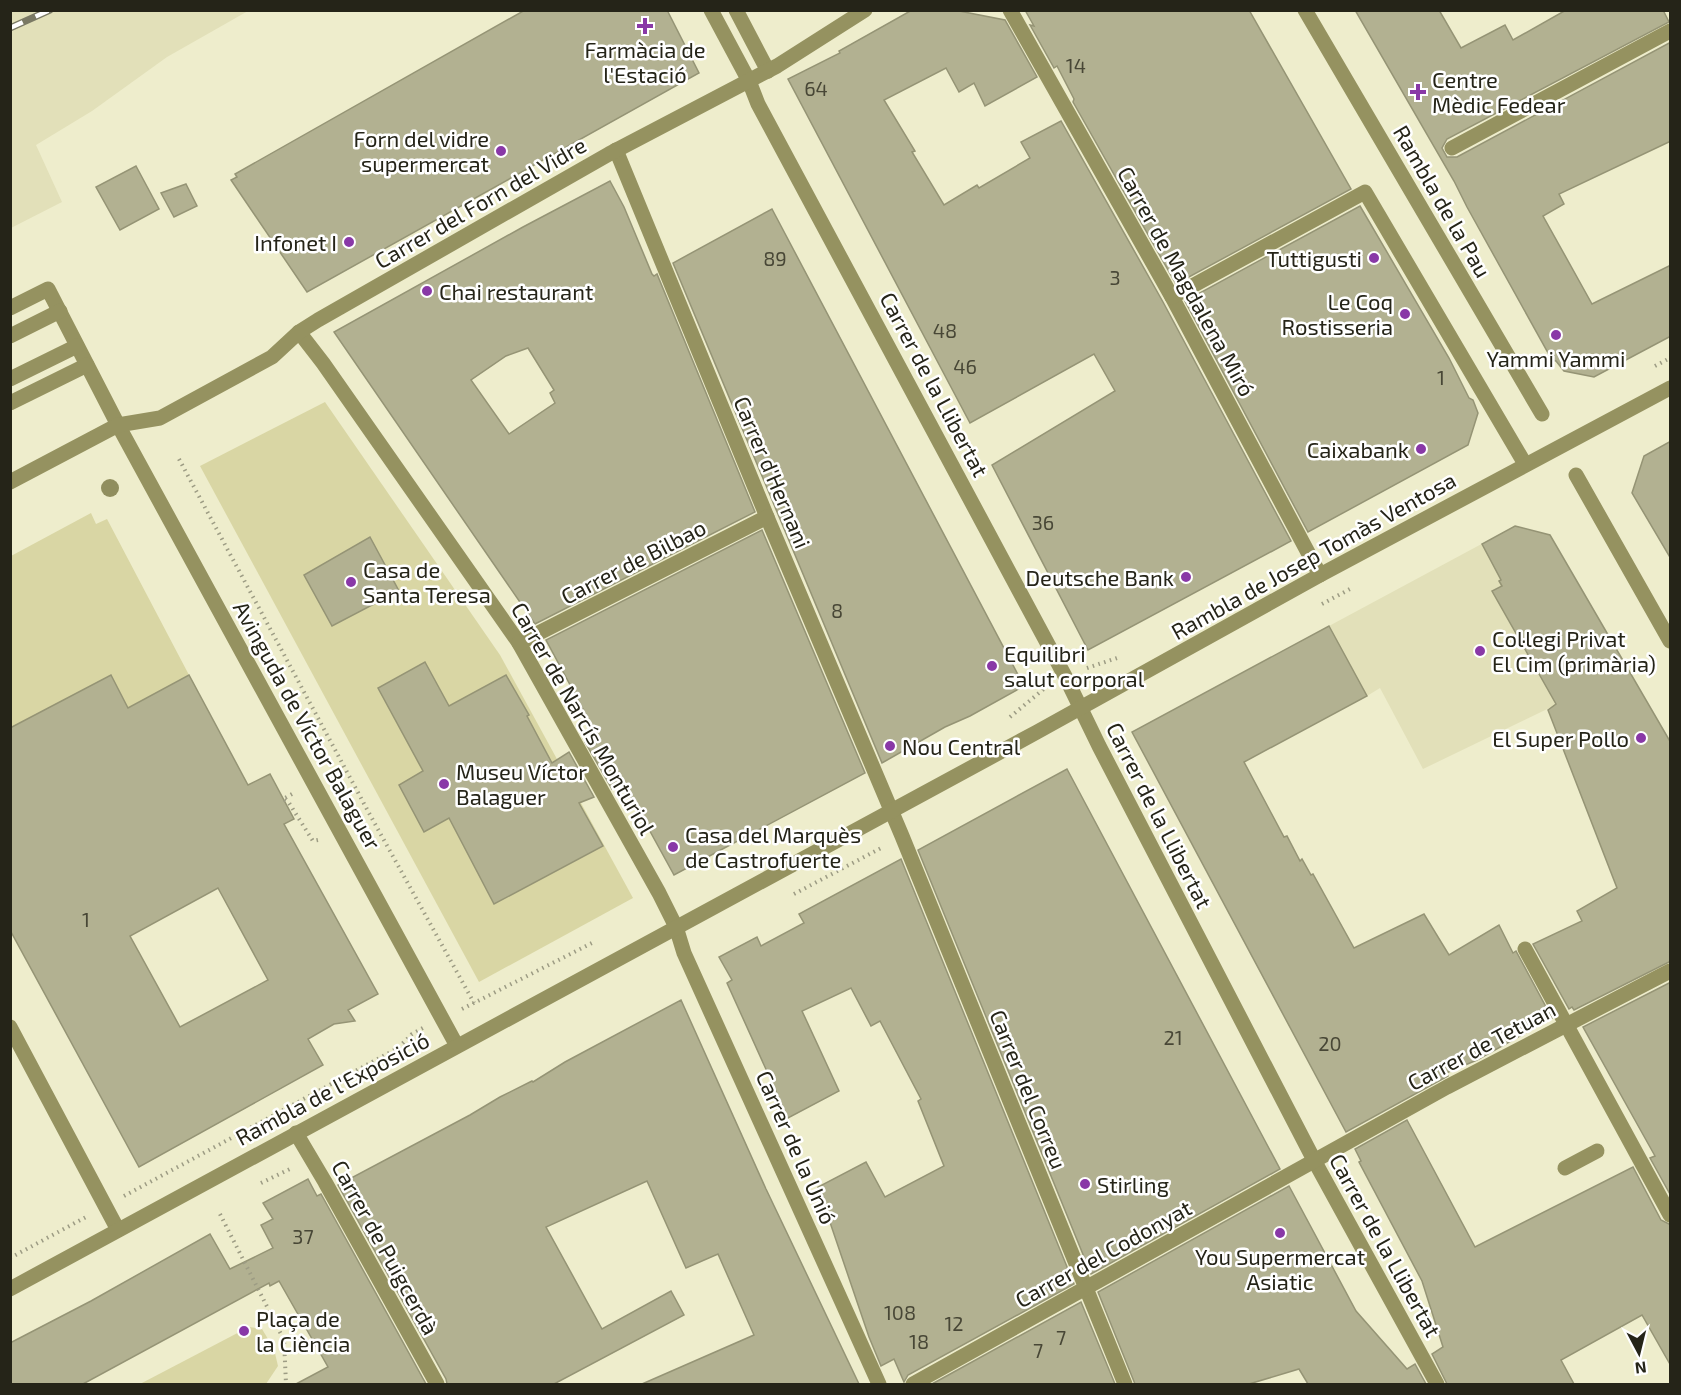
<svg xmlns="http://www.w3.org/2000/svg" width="1681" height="1395" font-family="'Exo 2',sans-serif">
  <rect width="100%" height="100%" fill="#eeedcc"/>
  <g fill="#e2e0b9">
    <polygon points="11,10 248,10 248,11 167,57 92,111 36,145 62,202 11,228"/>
    <polygon points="1515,526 1550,535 1628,670 1423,769 1380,688 1367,696 1329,626"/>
  </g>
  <g fill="#d9d6a4">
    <polygon points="325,402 500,655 633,898 479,982 200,466"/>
    <polygon points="91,513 96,524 107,519 189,675 128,708 111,675 11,728 11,556"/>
    <polygon points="249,1327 262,1329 274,1349 278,1366 266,1384 140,1384"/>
  </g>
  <g fill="#b2b191" stroke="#959475" stroke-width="1.5" fill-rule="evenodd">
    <polygon points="525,10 667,10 699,73 307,292 231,180 237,177 235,174"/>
    <polygon points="912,10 954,10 1005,20 1037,77 985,106 974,83 959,92 946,68 884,100 915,151 912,152 944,205 977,185 979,188 1030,158 1021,142 1061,121 1163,302 1291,541 1088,650 992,465 1115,391 1094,354 970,423 788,79 840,53 839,51"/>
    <polygon points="1025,10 1249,10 1351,189 1176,284 1073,102 1074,99 1057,66 1054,68 1030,25 1034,26"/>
    <polygon points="1355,10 1439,10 1461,48 1505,25 1513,40 1566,10 1663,10 1669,22 1447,139 1442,148 1447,157 1457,157 1671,42 1671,141 1559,194 1564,204 1543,216 1592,304 1671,265 1671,336 1594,377 1564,371 1556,361 1552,360 1467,207 1454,181"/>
    <polygon points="136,166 159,209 120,230 96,187"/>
    <path d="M 610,181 L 624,207 L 652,274 L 654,276 L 657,274 L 755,512 L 535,624 L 334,332 L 523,227 ZM 528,348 L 554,390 L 550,393 L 555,403 L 509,434 L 471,380 L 506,356 Z"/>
    <polygon points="186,184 197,206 174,217 161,193"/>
    <polygon points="1360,206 1449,358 1469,398 1473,400 1478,413 1468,445 1308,532 1185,301"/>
    <polygon points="772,209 1024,686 970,716 945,727 882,763 673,263"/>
    <polygon points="1671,441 1671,559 1632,493 1644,456"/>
    <polygon points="1515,526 1550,535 1671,743 1671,961 1574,1010 1572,1007 1569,1009 1533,944 1582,921 1577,911 1617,888 1548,710 1556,704 1492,591 1502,586 1499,581 1501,580 1482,544"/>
    <polygon points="762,530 865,773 674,875 624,784 612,789 585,742 597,735 546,640"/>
    <polygon points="370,537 399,591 332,626 304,575"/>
    <polygon points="1329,626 1367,696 1244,762 1284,837 1287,836 1300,861 1302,859 1311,875 1313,874 1354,948 1424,914 1449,955 1499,925 1513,953 1516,951 1552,1018 1477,1060 1446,1073 1448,1076 1346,1132 1132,732"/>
    <polygon points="425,662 449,706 506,675 529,715 527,716 552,763 569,752 594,797 579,803 603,846 494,904 449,818 424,832 399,785 423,771 378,688"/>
    <path d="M 111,675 L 128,708 L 189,675 L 248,785 L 270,774 L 294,819 L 284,824 L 378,994 L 348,1010 L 355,1021 L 334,1024 L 308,1039 L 323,1065 L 139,1167 L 10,930 L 10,728 ZM 218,888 L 268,980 L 180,1027 L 130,936 Z"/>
    <polygon points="1067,769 1280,1169 1091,1274 918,850"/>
    <polygon points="901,859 1074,1284 908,1375 904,1382 894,1359 881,1366 869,1337 818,1187 866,1162 885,1197 944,1166 918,1101 921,1099 880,1021 871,1026 851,988 802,1011 839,1091 788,1118 727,983 732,980 719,957 757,937 761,946 804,923 799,914"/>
    <polygon points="1671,982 1671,1196 1650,1158 1655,1156 1583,1027"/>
    <polygon points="681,1000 766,1189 859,1384 642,1384 754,1335 718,1254 686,1268 647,1181 546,1227 602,1329 671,1291 684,1315 554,1384 447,1384 446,1379 338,1185 470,1115 500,1097 532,1081 533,1082 565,1062"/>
    <polygon points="1407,1120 1475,1247 1633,1167 1661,1220 1671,1225 1671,1366 1642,1315 1561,1360 1574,1384 1447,1384 1432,1354 1443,1347 1422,1281 1359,1162 1361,1161 1355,1149"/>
    <polygon points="308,1179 317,1196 321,1194 426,1384 296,1384 328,1367 279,1281 270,1286 269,1283 83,1384 10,1384 10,1343 91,1301 210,1234 230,1269 273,1248 261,1225 273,1219 263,1203"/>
    <polygon points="1289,1186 1356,1311 1407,1369 1415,1364 1426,1384 1308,1384 1299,1369 1249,1384 1135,1384 1098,1292"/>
    <polygon points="1081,1302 1115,1384 932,1384"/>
  </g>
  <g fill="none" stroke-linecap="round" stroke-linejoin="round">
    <g stroke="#9d9c84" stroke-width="4" stroke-dasharray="1.5 4.5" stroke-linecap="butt">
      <polyline points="1655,366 1670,358"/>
      <polyline points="179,459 369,813 474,1003"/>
      <polyline points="1322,604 1350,589"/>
      <polyline points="1087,668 1117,658"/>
      <polyline points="1010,717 1045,688"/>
      <polyline points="292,794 283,799 289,803 313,841 318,840"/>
      <polyline points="794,894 883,847"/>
      <polyline points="462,1009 592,943"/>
      <polyline points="261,1183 290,1169"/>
      <polyline points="124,1196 398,1048 412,1034 423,1028"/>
      <polyline points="220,1214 284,1340 286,1384"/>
      <polyline points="10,1258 86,1217"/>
    </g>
    <g stroke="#959260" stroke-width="15">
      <polyline points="711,10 749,81 758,104 1066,678 1099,746 1315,1162 1437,1384"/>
      <polyline points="736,10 768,71"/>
      <polyline points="1010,10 1172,297 1320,575"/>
      <polyline points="1305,10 1542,414"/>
      <polyline points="1452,148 1670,31"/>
      <polyline points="616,150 767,517 902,836 1125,1384"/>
      <polyline points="1172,297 1365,192 1525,464"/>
      <polyline points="10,308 48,289 118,425 457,1046"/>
      <polyline points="299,332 323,363 519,643 659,893 676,927 684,953 879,1384"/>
      <polyline points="10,336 60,311"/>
      <polyline points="10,379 77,346"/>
      <polyline points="10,403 87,365"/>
      <polyline points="1576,475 1670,641"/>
      <polyline points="10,482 118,425 160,418 272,357 299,332 318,320 609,154 777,66 865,10"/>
      <polyline points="519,643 767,517"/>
      <polyline points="1525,949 1670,1215"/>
      <polyline points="10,1027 118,1230"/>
      <polyline points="296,1133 325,1182 437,1384"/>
      <polyline points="1565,1168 1597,1151"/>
      <polyline points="10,1289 1037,732 1320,575 1670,388"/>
      <polyline points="913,1384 1447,1087 1670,971"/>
    </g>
    <g stroke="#7a7964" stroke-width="7">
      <polyline id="rail" points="10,28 50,10"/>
    </g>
    <use href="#rail" stroke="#fff" stroke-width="4.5" stroke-dasharray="14" stroke-linecap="butt"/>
  </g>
  <circle fill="#908e5e" cx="110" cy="488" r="9"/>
  <g fill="#8938a7" stroke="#fff" stroke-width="2">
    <path d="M642 17h6v6h6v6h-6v6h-6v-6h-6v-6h6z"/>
    <path d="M1415 83h6v6h6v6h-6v6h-6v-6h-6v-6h6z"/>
    <circle cx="501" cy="151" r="6"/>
    <circle cx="349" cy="242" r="6"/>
    <circle cx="1374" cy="258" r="6"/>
    <circle cx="427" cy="291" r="6"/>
    <circle cx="1405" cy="314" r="6"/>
    <circle cx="1556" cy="335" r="6"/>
    <circle cx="1421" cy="449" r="6"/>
    <circle cx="1186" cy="577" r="6"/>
    <circle cx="351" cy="582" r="6"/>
    <circle cx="1480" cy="651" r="6"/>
    <circle cx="992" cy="666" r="6"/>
    <circle cx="1641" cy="738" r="6"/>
    <circle cx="890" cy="746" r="6"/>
    <circle cx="444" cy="784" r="6"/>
    <circle cx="673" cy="847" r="6"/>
    <circle cx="1085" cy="1184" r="6"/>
    <circle cx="1280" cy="1233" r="6"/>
    <circle cx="244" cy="1331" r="6"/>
  </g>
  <g text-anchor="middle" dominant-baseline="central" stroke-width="5" stroke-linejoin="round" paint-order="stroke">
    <g font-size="20" fill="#484736">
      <text x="1076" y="65">14</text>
      <text x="816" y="88">64</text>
      <text x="775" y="258">89</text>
      <text x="1115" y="277">3</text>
      <text x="945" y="330">48</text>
      <text x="965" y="366">46</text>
      <text x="1441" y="377">1</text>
      <text x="1043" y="522">36</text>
      <text x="837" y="610">8</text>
      <text x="86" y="919">1</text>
      <text x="1173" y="1037">21</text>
      <text x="1330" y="1043">20</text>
      <text x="303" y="1236">37</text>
      <text x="900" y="1312">108</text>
      <text x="954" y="1323">12</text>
      <text x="1061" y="1337">7</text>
      <text x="919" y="1341">18</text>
      <text x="1038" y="1350">7</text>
    </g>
    <g font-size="22" fill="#252418" stroke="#fff" text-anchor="start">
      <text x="645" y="49" text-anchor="middle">Farmàcia de<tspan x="645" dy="25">l'Estació</tspan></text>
      <text x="1432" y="79">Centre<tspan x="1432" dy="25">Mèdic Fedear</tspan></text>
      <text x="489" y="138" text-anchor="end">Forn del vidre<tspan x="489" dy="25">supermercat</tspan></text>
      <text x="337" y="242" text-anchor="end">Infonet I</text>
      <text x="1362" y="258" text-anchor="end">Tuttigusti</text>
      <text x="439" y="291">Chai restaurant</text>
      <text x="1393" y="301" text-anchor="end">Le Coq<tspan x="1393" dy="25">Rostisseria</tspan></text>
      <text x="1556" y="358" text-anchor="middle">Yammi Yammi</text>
      <text x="1409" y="449" text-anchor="end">Caixabank</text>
      <text x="363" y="569">Casa de<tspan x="363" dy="25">Santa Teresa</tspan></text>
      <text x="1174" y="577" text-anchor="end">Deutsche Bank</text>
      <text x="1492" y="638">Col·legi Privat<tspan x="1492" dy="25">El Cim (primària)</tspan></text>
      <text x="1004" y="653">Equilibri<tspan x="1004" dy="25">salut corporal</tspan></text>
      <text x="1629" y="738" text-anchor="end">El Super Pollo</text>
      <text x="902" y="746">Nou Central</text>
      <text x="456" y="771">Museu Víctor<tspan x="456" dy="25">Balaguer</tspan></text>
      <text x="685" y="834">Casa del Marquès<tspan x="685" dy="25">de Castrofuerte</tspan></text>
      <text x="1097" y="1184">Stirling</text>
      <text x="1280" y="1256" text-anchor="middle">You Supermercat<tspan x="1280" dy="25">Asiatic</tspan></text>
      <text x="256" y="1318">Plaça de<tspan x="256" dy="25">la Ciència</tspan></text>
    </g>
    <g font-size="22" fill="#252418" stroke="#fff">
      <text transform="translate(1443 201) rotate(60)">Rambla de la Pau</text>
      <text transform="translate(480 202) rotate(-30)">Carrer del Forn del Vidre</text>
      <text transform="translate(1187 281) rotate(61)">Carrer de Magdalena Miró</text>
      <text transform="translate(935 384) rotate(62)">Carrer de la Llibertat</text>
      <text transform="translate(773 472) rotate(67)">Carrer d'Hernani</text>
      <text transform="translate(1313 555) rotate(-29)">Rambla de Josep Tomàs Ventosa</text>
      <text transform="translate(633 561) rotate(-27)">Carrer de Bilbao</text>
      <text transform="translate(584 718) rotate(60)">Carrer de Narcís Monturiol</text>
      <text transform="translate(308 725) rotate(61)">Avinguda de Víctor Balaguer</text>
      <text transform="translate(1160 815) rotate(63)">Carrer de la Llibertat</text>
      <text transform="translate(1481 1045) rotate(-28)">Carrer de Tetuan</text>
      <text transform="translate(332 1088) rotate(-28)">Rambla de l'Exposició</text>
      <text transform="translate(1029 1089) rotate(68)">Carrer del Correu</text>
      <text transform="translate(797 1147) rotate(66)">Carrer de la Unió</text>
      <text transform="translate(1386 1245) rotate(61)">Carrer de la Llibertat</text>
      <text transform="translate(386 1247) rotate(61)">Carrer de Puigcerdà</text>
      <text transform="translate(1103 1253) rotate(-29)">Carrer del Codonyat</text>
    </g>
  </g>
  <rect width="1681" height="1395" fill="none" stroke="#252418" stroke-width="24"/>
  <g transform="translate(1639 1353) rotate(173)" stroke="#ffffff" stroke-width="4.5" paint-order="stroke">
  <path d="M0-4.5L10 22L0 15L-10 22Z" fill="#252418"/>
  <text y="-9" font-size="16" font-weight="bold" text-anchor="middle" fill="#252418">N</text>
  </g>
</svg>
